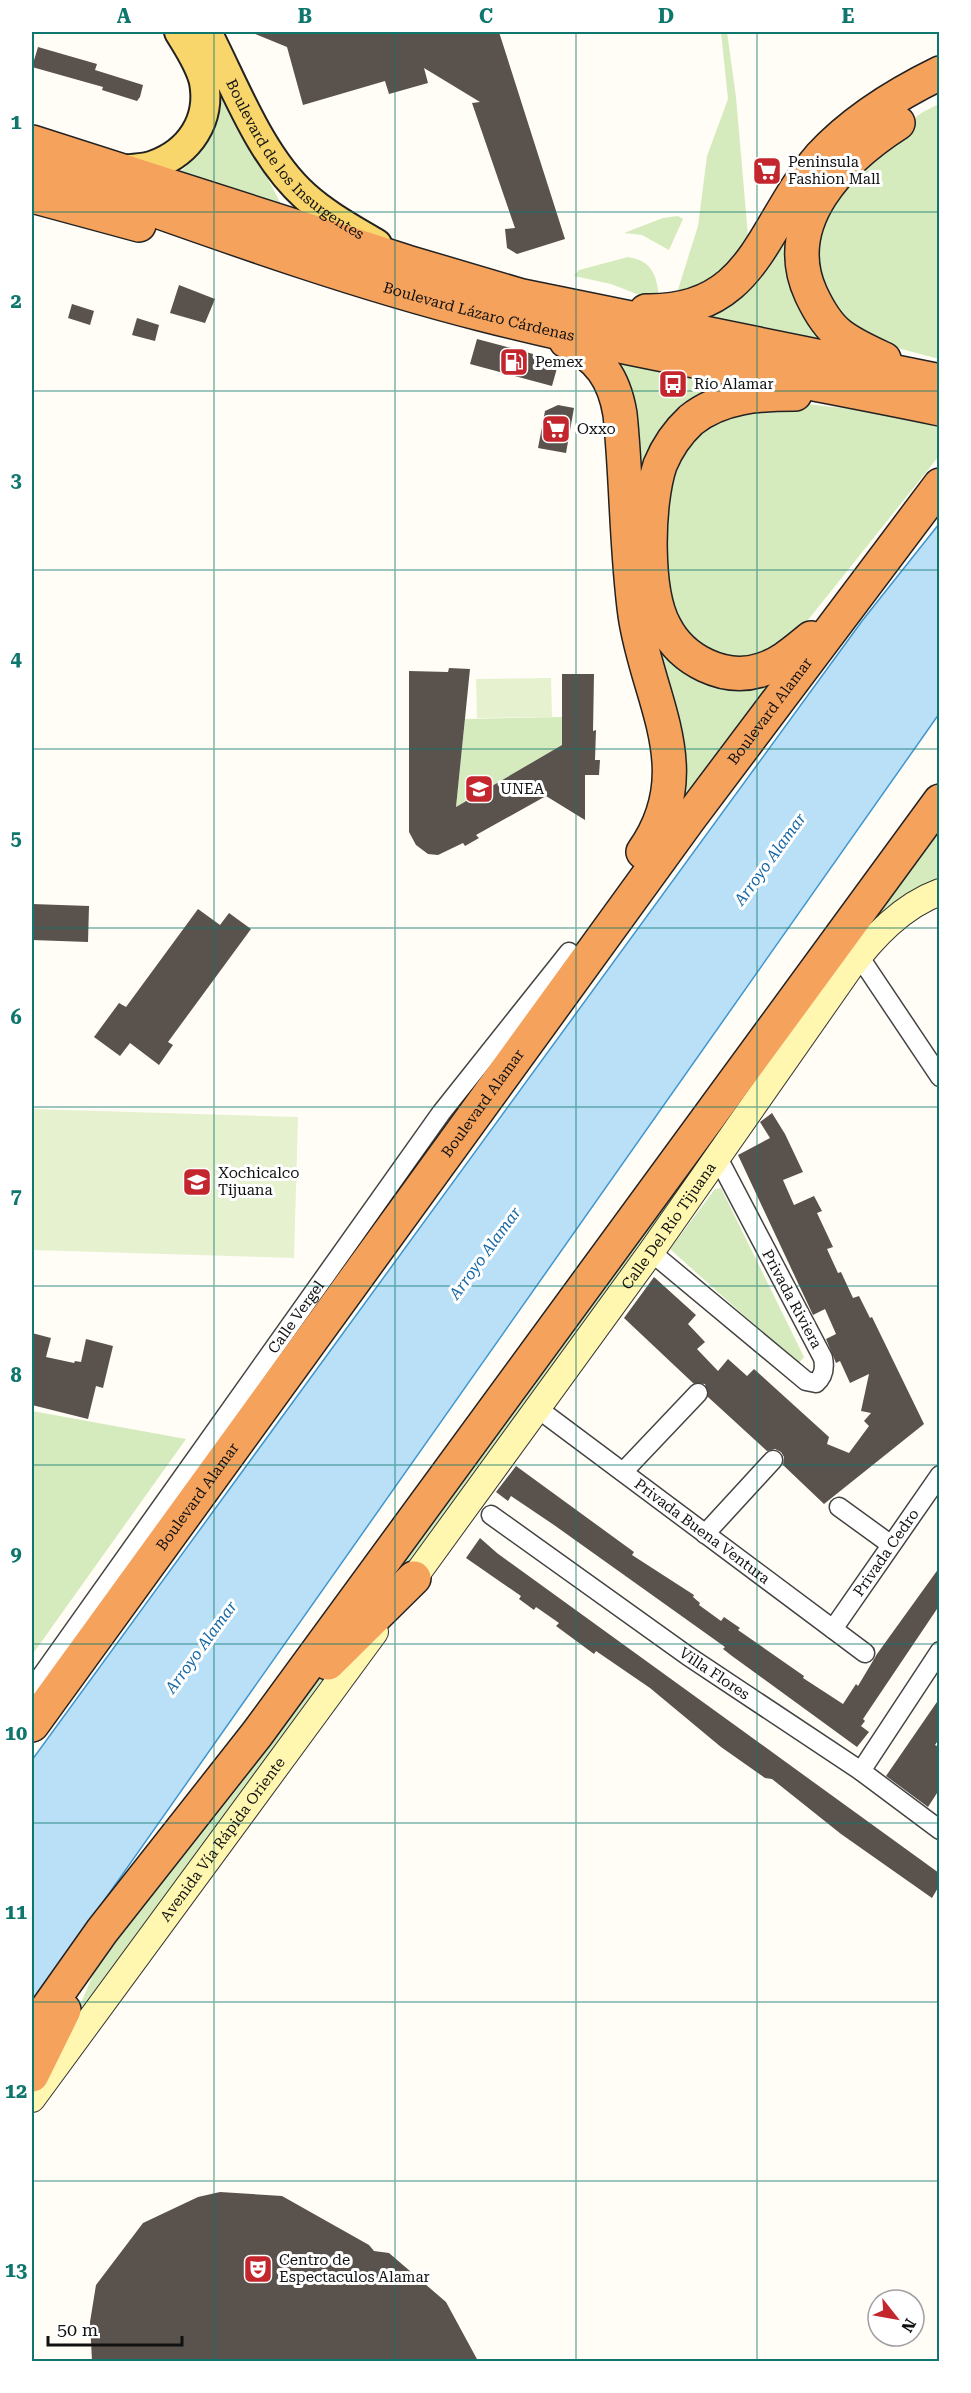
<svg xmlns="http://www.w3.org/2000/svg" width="971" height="2393" font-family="'Roboto Serif',serif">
  <rect width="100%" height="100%" fill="#fffdf5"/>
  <g fill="#d5ebbd">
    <path d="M 721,32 L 727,32 L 736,97 L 748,236 C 729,276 714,280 676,296 L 698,226 L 707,156 L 728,99 Z"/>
    <path d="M 939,78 L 939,82 L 898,104 L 849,142 L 811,183 L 800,201 L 789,226 L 784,266 L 800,309 L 814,329 L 839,349 L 688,320 C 705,313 723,307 737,295 C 771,267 783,217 807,182 C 836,141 893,98 939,78 Z"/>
    <path d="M 219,84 L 283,208 L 180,172 C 207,148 217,119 219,84 Z"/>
    <polygon points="939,104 939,359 875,342 823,301 809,233 881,141 923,112"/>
    <polygon points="678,216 683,219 669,250 642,235 624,233 663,218"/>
    <path d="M 628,257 C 655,261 657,279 660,303 L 611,284 L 574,276 L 579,270 Z"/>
    <polygon points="609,362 741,383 656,448 667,648 787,666 666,828 661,683"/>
    <polygon points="779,401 861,410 939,425 939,456 788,645 756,660 702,654 666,614 661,489 697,426"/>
    <polygon points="562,717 562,745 456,807 465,719"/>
    <polygon points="937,815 939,883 925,885 404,1576 356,1620"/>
    <polygon points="721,1188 804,1357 798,1364 670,1249 715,1189"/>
    <polygon points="32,1411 186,1439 32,1655"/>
    <polygon points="341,1658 71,2027 94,1972 296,1698"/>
  </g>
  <g fill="#e6f2cf">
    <polygon points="551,678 552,717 477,718 476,679"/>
    <polygon points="32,1109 298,1117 294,1258 32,1250"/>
  </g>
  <polygon fill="#b9e0f7" stroke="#3f96cf" stroke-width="1.5" points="939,524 939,714 32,2003 32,1760 862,621"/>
  <g fill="#5a524d">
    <polygon points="250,32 499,32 565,239 517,254 507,248 505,229 515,228 472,103 480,102 424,68 428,83 389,94 385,81 303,105 287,47"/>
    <polygon points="38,47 97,64 95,70 143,85 140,97 137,101 102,90 103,87 32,67"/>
    <polygon points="179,285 215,299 205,323 170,313"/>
    <polygon points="72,304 94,311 90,325 68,318"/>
    <polygon points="137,318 159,325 155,341 132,335"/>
    <polygon points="477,339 559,361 552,386 470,364"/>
    <polygon points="558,405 574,408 566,453 538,448 545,411"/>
    <polygon points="449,668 470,669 456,807 562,745 562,674 594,674 593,731 596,730 595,760 600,760 599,775 585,775 585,820 546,796 476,835 479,838 465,846 463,843 438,855 428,854 416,845 409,832 409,671 448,672"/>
    <polygon points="32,904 89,906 88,942 32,940"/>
    <polygon points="198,909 220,925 229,913 251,929 168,1042 173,1045 159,1065 130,1043 120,1056 94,1037 119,1003 126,1007"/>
    <polygon points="772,1113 785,1134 803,1172 783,1180 794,1205 814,1196 822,1211 817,1213 833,1247 827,1249 838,1273 841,1272 853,1298 859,1296 870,1318 872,1317 924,1424 824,1504 783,1465 784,1457 781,1452 775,1449 767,1451 708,1397 705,1384 693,1383 624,1318 654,1277 696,1315 688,1324 705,1342 697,1349 718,1371 728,1359 747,1376 754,1369 829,1437 827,1444 849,1453 869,1426 864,1421 871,1413 861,1411 869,1374 850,1383 840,1361 836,1363 826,1339 836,1334 825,1309 813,1315 738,1155 770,1138 760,1122"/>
    <polygon points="32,1333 51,1338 46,1357 74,1363 75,1361 81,1362 86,1339 113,1346 103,1388 96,1386 88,1419 32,1405"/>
    <polygon points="516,1466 634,1552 632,1555 694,1595 693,1597 700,1603 699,1605 721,1621 724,1617 740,1628 738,1630 804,1676 803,1678 843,1704 856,1684 858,1686 877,1654 939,1568 939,1606 863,1719 865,1721 861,1726 869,1732 857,1747 732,1656 723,1649 725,1647 554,1525 511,1496 508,1501 496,1492"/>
    <polygon points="480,1538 497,1553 939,1873 939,1886 932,1898 841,1834 772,1779 765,1778 721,1747 650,1688 596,1651 594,1654 556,1626 559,1623 536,1607 534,1610 519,1599 521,1596 466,1558"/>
    <polygon points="939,1699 939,1739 935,1745 939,1747 939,1790 928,1807 886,1776"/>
    <polygon points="220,2192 282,2196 369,2245 374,2251 389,2253 446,2302 478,2361 92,2361 90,2322 96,2285 143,2223 198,2197"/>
  </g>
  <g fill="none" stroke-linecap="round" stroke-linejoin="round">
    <g stroke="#444" stroke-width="21">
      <g id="street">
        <polyline points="859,956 940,1077"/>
        <path d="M 651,1252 L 806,1381 L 816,1383 C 824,1376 825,1368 823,1358 L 717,1156"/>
        <path id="s1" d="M 537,1408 L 865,1653"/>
        <polyline points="623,1472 698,1393"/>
        <polyline points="839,1507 890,1544"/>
        <path id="s2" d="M 491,1515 L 688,1656 L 861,1771 L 940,1830"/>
        <polyline points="705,1534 773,1460"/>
        <path id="s3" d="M 833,1629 L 940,1475"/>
        <path id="s4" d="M 32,1689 L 441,1113 L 569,952"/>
        <polyline points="861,1771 940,1651"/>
      </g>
    </g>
    <g stroke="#333" stroke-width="28">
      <g id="secondary">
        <path id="s5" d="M 403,1593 L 651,1252 L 849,969 C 873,937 902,906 940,892"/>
        <path id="s6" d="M 32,2099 L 375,1632"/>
      </g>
    </g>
    <g stroke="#222" stroke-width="32">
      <g id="primary">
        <path id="s7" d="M 207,32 C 234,84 260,156 305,196 C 326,215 352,229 377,244"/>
        <path d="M 122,170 C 132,168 144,169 154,165 C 190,152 211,120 204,82 C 200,64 188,47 179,32"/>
      </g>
    </g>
    <g stroke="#222" stroke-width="36">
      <g id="highway">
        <polyline points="32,142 407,262 522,296 940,381"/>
        <path id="s8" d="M 32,167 C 181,219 328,275 481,314 C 632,353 787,377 940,409"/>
        <polyline points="32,196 139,225"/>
        <path d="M 646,311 C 756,313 761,225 820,157 C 852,122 897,94 940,73"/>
        <path d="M 566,341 C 599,357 614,378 620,414 C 627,481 626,549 635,615 C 647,699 701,770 643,852"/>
        <path d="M 884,359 C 869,352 853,345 840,335 C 827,325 818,309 811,294 C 778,222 842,159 898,123"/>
        <path d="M 795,394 C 759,394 721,396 691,420 C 678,432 667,448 660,465 C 647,504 645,591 665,627 C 682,660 724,682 761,670 C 781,664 795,651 811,638"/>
        <polyline points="328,1663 414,1578"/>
        <path id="s9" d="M 32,1725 L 689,819 L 940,485"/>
        <polyline points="32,2030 102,1931 257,1734 940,801"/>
        <polyline points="32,2075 64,2010"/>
      </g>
    </g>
    <use href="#street" stroke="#fff" stroke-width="18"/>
    <use href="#secondary" stroke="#fff6b0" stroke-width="26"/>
    <use href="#primary" stroke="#f9d66b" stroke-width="28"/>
    <use href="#highway" stroke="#f5a25d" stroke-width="33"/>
  </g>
  <path fill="none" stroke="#0f766e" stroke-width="1.5" stroke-opacity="0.55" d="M 214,32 L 214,2362M 395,32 L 395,2362M 576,32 L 576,2362M 757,32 L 757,2362M 32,212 L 940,212M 32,391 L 940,391M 32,570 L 940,570M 32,749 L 940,749M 32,928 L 940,928M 32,1107 L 940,1107M 32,1286 L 940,1286M 32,1465 L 940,1465M 32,1644 L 940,1644M 32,1823 L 940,1823M 32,2002 L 940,2002M 32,2181 L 940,2181"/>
  <defs>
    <g id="supermarket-square" transform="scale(1.5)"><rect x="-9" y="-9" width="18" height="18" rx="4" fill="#c4262e" stroke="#fff"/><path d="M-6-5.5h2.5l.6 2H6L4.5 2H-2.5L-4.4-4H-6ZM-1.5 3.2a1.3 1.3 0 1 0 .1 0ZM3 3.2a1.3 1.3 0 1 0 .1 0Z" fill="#fff"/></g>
    <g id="fuel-square" transform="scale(1.5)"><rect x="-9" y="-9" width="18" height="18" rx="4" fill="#c4262e" stroke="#fff"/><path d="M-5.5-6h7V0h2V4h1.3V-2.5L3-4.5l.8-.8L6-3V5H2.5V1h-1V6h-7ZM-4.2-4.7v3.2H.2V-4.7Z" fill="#fff"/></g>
    <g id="bus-square" transform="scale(1.5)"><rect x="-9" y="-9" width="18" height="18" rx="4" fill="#c4262e" stroke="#fff"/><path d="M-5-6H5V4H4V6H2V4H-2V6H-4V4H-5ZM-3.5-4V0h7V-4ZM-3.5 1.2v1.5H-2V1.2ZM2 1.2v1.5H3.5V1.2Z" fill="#fff"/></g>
    <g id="university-square" transform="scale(1.5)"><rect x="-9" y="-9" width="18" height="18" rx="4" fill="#c4262e" stroke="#fff"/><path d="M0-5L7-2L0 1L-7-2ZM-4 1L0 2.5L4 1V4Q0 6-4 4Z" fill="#fff"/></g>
    <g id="theatre-square" transform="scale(1.5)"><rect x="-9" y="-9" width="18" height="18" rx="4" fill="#c4262e" stroke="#fff"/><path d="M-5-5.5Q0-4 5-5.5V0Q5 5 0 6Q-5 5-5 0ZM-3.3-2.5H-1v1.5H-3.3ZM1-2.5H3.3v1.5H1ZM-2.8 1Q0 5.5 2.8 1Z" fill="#fff"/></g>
  </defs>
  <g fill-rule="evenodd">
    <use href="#supermarket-square" x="767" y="171"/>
    <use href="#fuel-square" x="514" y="362"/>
    <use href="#bus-square" x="673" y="384"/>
    <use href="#supermarket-square" x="556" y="429"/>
    <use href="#university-square" x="479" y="789"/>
    <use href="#university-square" x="197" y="1182"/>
    <use href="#theatre-square" x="258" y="2269"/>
  </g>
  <g text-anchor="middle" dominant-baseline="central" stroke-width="6" stroke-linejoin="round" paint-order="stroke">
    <g font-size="15" fill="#111" stroke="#fff">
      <text stroke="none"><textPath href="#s7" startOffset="158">Boulevard de los Insurgentes</textPath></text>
      <text stroke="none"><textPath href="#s8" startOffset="470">Boulevard Lázaro Cárdenas</textPath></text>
      <text stroke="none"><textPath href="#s9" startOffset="1254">Boulevard Alamar</textPath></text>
      <text stroke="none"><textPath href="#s9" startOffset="768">Boulevard Alamar</textPath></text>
      <text stroke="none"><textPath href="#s5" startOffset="453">Calle Del Río Tijuana</textPath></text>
      <text transform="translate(792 1299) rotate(62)">Privada Riviera</text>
      <text stroke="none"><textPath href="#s4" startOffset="456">Calle Vergel</textPath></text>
      <text stroke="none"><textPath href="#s9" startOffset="282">Boulevard Alamar</textPath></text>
      <text stroke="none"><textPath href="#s1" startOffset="206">Privada Buena Ventura</textPath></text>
      <text stroke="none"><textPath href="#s3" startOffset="93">Privada Cedro</textPath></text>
      <text stroke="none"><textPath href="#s2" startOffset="274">Villa Flores</textPath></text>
      <text stroke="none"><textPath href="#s6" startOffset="322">Avenida Vía Rápida Oriente</textPath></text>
    </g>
    <g font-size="15" fill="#111" stroke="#fff" text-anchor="start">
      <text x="788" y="162">Peninsula<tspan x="788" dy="17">Fashion Mall</tspan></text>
      <text x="535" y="362">Pemex</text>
      <text x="694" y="384">Río Alamar</text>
      <text x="577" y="429">Oxxo</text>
      <text x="500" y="789">UNEA</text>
      <text x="218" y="1173">Xochicalco<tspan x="218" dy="17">Tijuana</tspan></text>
      <text x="279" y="2260">Centro de<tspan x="279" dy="17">Espectaculos Alamar</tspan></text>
    </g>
    <g font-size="16" font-style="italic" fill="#1768a6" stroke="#fff">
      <text transform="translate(770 859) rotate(-54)">Arroyo Alamar</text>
      <text transform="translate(485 1253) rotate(-54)">Arroyo Alamar</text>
      <text transform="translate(201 1647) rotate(-54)">Arroyo Alamar</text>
    </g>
  </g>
  <rect width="971" height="2393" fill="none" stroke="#ffffff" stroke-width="66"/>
  <g transform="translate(896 2318) rotate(121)"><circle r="28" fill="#ffffff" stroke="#a0a0a0" stroke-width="1.5"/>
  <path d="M0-4.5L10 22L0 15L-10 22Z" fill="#c4262e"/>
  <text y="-9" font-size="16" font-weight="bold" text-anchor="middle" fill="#111111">N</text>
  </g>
  <path d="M48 2336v9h134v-9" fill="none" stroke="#111111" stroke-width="3"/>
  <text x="57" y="2336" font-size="18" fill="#111111" stroke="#ffffff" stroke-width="4.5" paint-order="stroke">50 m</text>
  <rect x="33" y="33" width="905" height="2327" fill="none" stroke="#0f766e" stroke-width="2"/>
  <g font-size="20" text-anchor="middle" font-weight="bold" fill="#0f766e">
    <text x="124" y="23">A</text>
    <text x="305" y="23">B</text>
    <text x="486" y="23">C</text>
    <text x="666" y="23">D</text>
    <text x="848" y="23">E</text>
    <text x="16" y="129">1</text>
    <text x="16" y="308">2</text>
    <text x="16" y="487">3</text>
    <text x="16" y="666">4</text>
    <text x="16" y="845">5</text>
    <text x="16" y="1024">6</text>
    <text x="16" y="1203">7</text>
    <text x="16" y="1382">8</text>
    <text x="16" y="1561">9</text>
    <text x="16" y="1740">10</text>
    <text x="16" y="1919">11</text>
    <text x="16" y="2098">12</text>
    <text x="16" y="2277">13</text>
  </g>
</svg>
